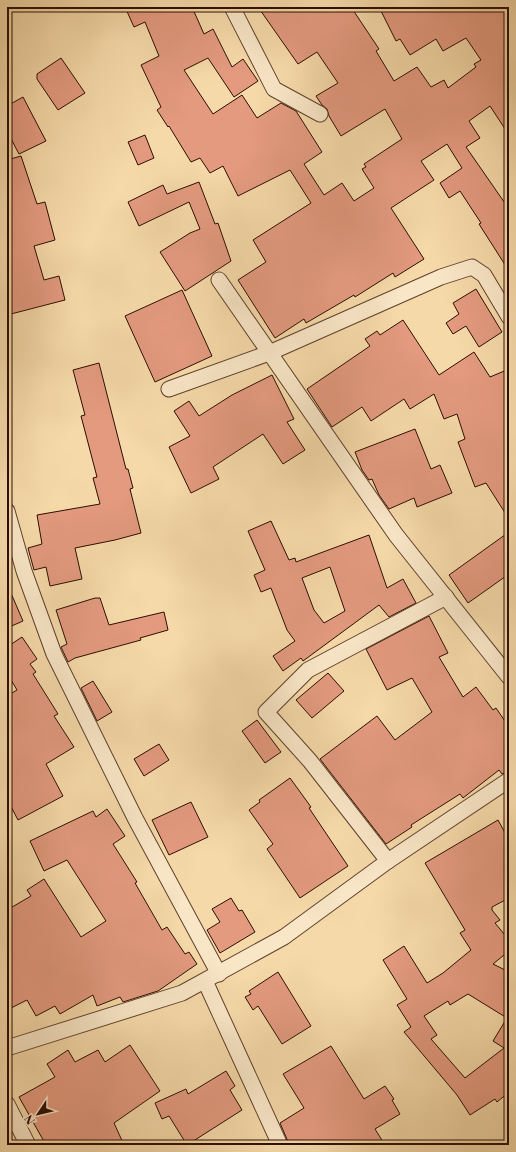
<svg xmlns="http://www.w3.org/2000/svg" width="516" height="1152" font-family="'Libre Bodoni',serif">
  <rect width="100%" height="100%" fill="#f6d9a9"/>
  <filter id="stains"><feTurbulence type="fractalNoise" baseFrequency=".005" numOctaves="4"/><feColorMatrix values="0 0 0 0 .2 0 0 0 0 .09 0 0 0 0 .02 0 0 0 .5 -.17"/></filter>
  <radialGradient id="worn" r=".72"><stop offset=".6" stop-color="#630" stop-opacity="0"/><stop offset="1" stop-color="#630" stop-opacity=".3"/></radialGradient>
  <g fill="#e39a7f" stroke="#2c0e01" fill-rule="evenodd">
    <polygon points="125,7 192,7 204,34 213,29 232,67 243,59 258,81 234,97 208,58 184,70 213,114 242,95 257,118 281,103 296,111 322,152 304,164 324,195 342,183 354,201 374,188 362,169 366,167 364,164 402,139 385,109 341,136 329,116 327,109 322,105 316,96 338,83 317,52 298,64 258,7 351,7 379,49 376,51 394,81 417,67 431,87 444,80 448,88 476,67 474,64 481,60 466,38 443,51 436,39 410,55 400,39 396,41 379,7 509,7 509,135 490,106 469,121 480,138 466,147 509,209 509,271 479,224 481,223 460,191 449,198 440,183 462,168 447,144 421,161 434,180 391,208 424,259 395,277 393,273 355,297 354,295 306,323 304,319 275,338 238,280 266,262 253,240 311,203 290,170 238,196 223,166 210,173 200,158 191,162 169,126 168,127 157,110 161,107 141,65 159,56 145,22 134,27"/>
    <polygon points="61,58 85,93 58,110 37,79 37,74"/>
    <polygon points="23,97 46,141 19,154 7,131 7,106"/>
    <polygon points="145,135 154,158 138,165 128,142"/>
    <polygon points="21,156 37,204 45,202 55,240 34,246 44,280 59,276 65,300 7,315 7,160"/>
    <polygon points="199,182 215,224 218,223 231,261 185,291 160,252 190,233 200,229 189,202 139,226 128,202 163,185 167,194"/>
    <polygon points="476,289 502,332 479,347 466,326 453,334 446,323 459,314 453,303"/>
    <polygon points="182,290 212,356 155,382 125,316"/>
    <polygon points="403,320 439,375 474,352 490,377 509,369 509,519 486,483 475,487 458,442 465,439 457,414 444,419 434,394 410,409 404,399 371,421 362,407 332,427 307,389 370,346 365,339 377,331 380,335"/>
    <polygon points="99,363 126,469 128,469 133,488 130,489 141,533 115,540 75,548 82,579 50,586 46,567 34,570 28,548 42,544 37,515 100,504 93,478 97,477 81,416 85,415 73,370"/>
    <polygon points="272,375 294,419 287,422 305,450 283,464 263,434 213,467 219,479 191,493 169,447 190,436 174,411 189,401 199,416 232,395"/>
    <polygon points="415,429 431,469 440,465 452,493 417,507 414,498 389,509 379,495 372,479 369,480 362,470 355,452"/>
    <path d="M 271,521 L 289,560 L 295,558 L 296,562 L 369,535 L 387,588 L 403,579 L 416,603 L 389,617 L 379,605 L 303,661 L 301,658 L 283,671 L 273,656 L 295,641 L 287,630 L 271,588 L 261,592 L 254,575 L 265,570 L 248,531 ZM 330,567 L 345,611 L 324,623 L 314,610 L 302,578 Z"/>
    <polygon points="509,532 509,574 468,603 449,575"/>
    <polygon points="7,584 23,621 7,628"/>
    <polygon points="95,598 100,598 109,625 164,612 168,630 140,638 141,640 75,658 68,662 61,647 67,644 56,610"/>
    <polygon points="429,616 448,653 439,657 463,697 476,687 493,710 496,708 509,727 509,771 502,774 499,770 463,798 460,794 411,825 412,827 386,844 320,759 377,716 395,740 432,712 412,678 387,690 366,649"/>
    <polygon points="22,637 37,659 30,664 36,672 33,674 58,714 54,716 74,747 46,764 63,796 18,820 7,799 7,696 17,690 7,673 7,647"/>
    <polygon points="328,673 344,691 312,718 296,700"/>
    <polygon points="93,681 112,712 97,721 81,688"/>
    <polygon points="257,720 281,752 265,763 242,731"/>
    <polygon points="159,744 169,760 144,776 134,759"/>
    <polygon points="290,778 311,807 309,808 348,866 300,898 267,849 273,844 249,810 260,802 259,800"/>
    <polygon points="191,802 208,837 169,855 152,820"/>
    <polygon points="107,809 125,836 113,844 137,882 135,883 162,930 167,927 185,954 189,952 197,964 158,991 123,1002 120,997 97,1006 93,995 60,1014 55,1006 36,1016 27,1000 7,1010 7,910 31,896 27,890 44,879 81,937 106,921 67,860 44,871 30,841 93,811 96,817"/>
    <path d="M 498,820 L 509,840 L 509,898 L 492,907 L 492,910 L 500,920 L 495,923 L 509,940 L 509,951 L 493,964 L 509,972 L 509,1092 L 497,1102 L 495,1099 L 470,1115 L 457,1095 L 404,1032 L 411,1027 L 397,1005 L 407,999 L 383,960 L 404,946 L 427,983 L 443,973 L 471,950 L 460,933 L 465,930 L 425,863 ZM 468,994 L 507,1018 L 493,1041 L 504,1048 L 465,1078 L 431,1039 L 437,1035 L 424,1016 L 448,1001 L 450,1005 Z"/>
    <polygon points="231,898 239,911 242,910 255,932 220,953 207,930 220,922 212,909"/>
    <polygon points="278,972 311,1026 282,1044 258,1006 253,1010 245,997 251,994 249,991"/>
    <polygon points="130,1045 160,1091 114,1123 124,1145 46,1145 19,1097 55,1077 47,1064 68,1050 75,1062 98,1050 105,1062"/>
    <polygon points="331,1046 364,1099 385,1086 394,1099 392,1100 400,1114 375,1129 385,1145 289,1144 280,1123 304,1108 283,1074"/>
    <polygon points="226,1071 235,1086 230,1090 242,1110 187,1145 169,1116 162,1119 155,1103 186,1089 188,1094"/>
  </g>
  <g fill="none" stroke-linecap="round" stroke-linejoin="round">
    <g stroke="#5e412b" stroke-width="17">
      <g id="minor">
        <polyline points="232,7 274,89 320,114"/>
        <polyline points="219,280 396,535 509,677"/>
        <polyline points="169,389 269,353 441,277 472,267 484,275 509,317"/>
        <polyline points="7,511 24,571 54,654 135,818 219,974"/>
        <polyline points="388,861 310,761 266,712 308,670 446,597"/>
        <polyline points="205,981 280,1145"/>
        <polyline points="7,1048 182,993 284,937 388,861 509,780"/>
        <polyline points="7,1104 28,1145"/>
      </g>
    </g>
    <use href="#minor" stroke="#f9e6c7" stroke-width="15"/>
  </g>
  <rect width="516" height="1152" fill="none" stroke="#f6d9a9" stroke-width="24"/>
  <rect x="8" y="8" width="500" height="1136" fill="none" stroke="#2c0e01" stroke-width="2"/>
  <rect x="12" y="12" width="492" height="1128" fill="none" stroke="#2c0e01"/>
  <g transform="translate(38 1114) rotate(235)" stroke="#f9e6c7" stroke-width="3" paint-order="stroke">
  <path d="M0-3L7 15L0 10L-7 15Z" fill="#2c0e01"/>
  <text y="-6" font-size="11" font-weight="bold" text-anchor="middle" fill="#2c0e01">N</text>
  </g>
  <rect width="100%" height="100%" filter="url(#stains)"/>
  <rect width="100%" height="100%" fill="url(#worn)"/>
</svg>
